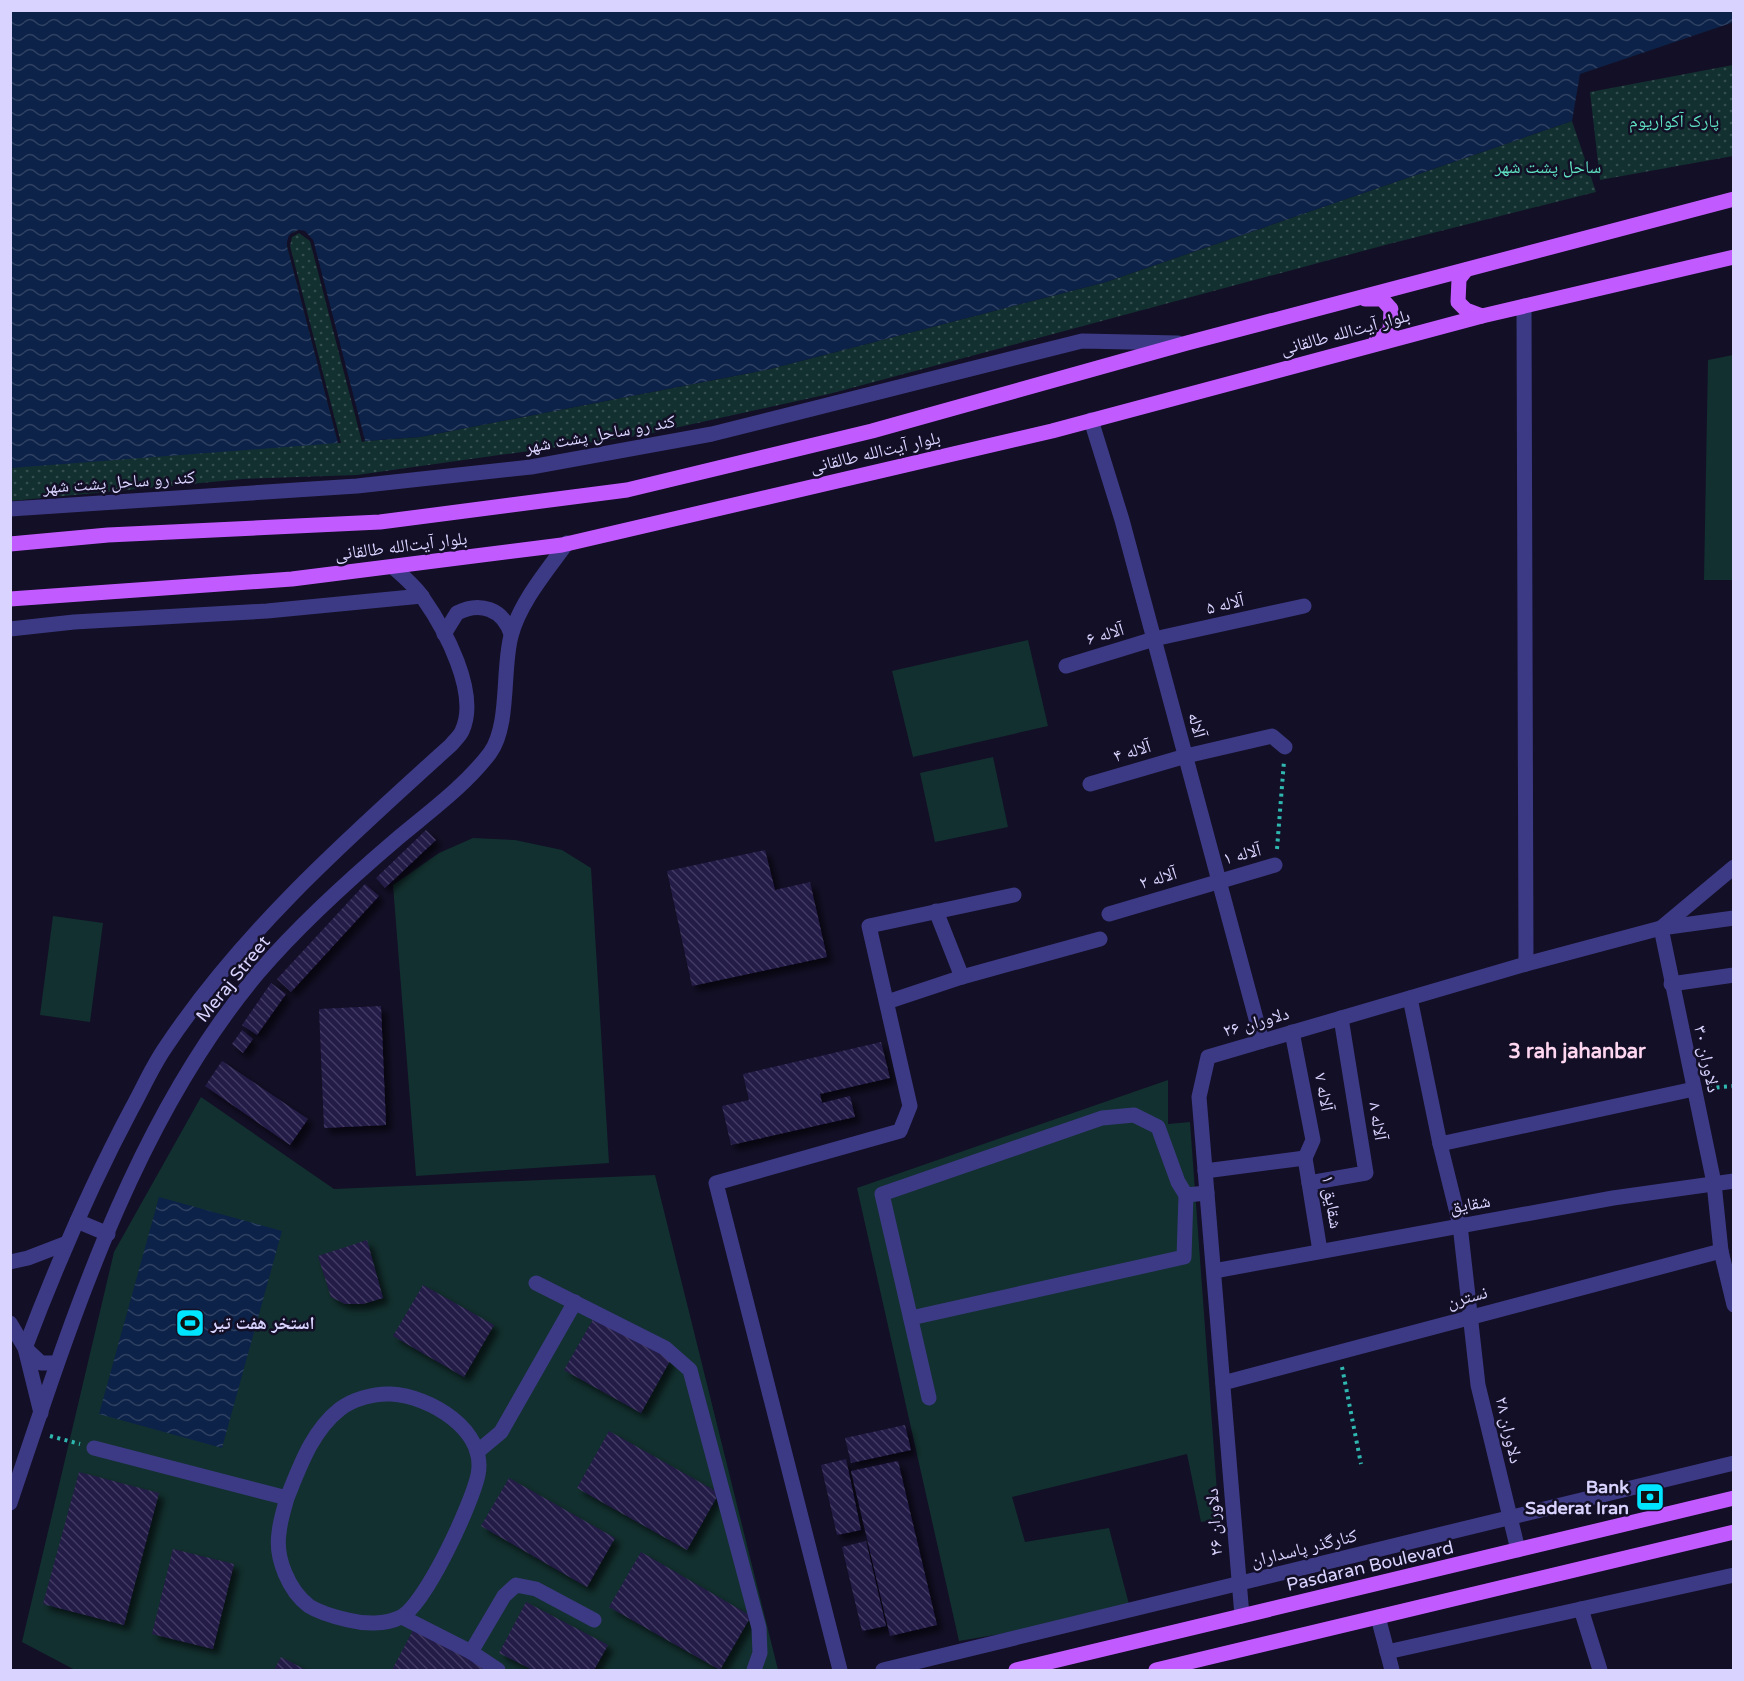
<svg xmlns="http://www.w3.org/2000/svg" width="1744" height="1681" font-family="'Varela Round','Noto Naskh Arabic',sans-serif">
  <defs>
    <pattern id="park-dots" width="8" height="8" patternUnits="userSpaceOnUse" patternTransform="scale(1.5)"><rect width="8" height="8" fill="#12302f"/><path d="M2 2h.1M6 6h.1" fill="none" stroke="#344d4e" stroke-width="1.8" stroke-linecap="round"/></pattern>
    <pattern id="water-waves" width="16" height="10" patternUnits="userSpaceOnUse" patternTransform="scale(1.5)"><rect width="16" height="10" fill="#0c2248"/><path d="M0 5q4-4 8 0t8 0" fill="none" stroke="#2f4163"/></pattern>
    <pattern id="building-back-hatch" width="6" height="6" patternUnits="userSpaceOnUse" patternTransform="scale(1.5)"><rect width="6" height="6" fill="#241b47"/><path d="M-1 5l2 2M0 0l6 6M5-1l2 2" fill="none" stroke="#433b63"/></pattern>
    <filter id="shadow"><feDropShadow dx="5.5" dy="5.5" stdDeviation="3" flood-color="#0009"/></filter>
  </defs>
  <rect width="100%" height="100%" fill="#130f26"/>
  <g fill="#12302f">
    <polygon points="1733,355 1733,580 1704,580 1708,360"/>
    <polygon points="1028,640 1048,726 913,757 892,671"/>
    <polygon points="993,757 1008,827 935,842 920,773"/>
    <polygon points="473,838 515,840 562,850 591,868 609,1163 416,1176 393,885 439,853"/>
    <polygon points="53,916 103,923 90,1022 40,1015"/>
    <polygon points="1168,1080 1168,1124 1190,1122 1219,1519 1201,1522 1187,1454 1012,1497 1025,1542 1109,1528 1131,1612 959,1641 857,1188"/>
    <polygon points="201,1097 334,1189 655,1175 778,1670 75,1670 22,1642 114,1252"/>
  </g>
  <g fill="url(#park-dots)">
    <polygon points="1733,65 1733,156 1600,180 1590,92"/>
    <polygon points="1572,121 1596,192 1389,244 829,394 643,435 357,475 243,479 11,501 10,468 38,464 287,246 294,231 310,235 365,441 420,437 770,369 1106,282"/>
  </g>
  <g fill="url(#water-waves)">
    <path d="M 1733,10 L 1734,22 L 1580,74 L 1572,121 L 1106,282 L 770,369 L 420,437 L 365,441 L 313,240 L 299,230 C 290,232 287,237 287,246 L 338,443 L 11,468 L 10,11 Z"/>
    <polygon points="159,1197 282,1231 222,1448 99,1414"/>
  </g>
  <polygon fill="#130f26" points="299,230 305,231 313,240 365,441 362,442 310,241 299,233 292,237 290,246 341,443 338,443 287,246 289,235"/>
  <g fill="url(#building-back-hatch)" filter="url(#shadow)">
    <polygon points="426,830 436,840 385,888 376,878"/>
    <polygon points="765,850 775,890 810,882 827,957 692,986 667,871"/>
    <polygon points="365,884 379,896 291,992 277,979"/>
    <polygon points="271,983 286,994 257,1035 242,1025"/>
    <polygon points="381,1006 386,1125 324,1128 319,1009"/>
    <polygon points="242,1030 253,1039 243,1053 232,1044"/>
    <polygon points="881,1042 890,1078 820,1094 822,1103 850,1096 855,1117 731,1145 722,1106 749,1100 743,1074"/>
    <polygon points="222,1061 308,1119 290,1145 205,1086"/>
    <polygon points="367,1240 383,1298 363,1304 345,1304 331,1297 318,1256"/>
    <polygon points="423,1285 494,1325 464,1377 393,1336"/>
    <polygon points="595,1316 671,1359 641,1413 564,1370"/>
    <polygon points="905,1425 911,1450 851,1463 845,1438"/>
    <polygon points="609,1431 719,1493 687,1550 577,1488"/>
    <polygon points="846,1459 861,1530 837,1535 821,1465"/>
    <polygon points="898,1461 937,1625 890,1636 851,1471"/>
    <polygon points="79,1472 159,1493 124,1625 43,1604"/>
    <polygon points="509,1478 615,1538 587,1587 481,1526"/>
    <polygon points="866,1541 886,1626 862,1631 842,1547"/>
    <polygon points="173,1549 234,1564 213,1649 152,1634"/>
    <polygon points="641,1552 751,1616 720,1670 609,1607"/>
    <polygon points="526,1602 608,1645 594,1670 533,1670 499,1653"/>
    <polygon points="413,1630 490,1670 392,1670"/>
    <polygon points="281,1657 306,1670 274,1670"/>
  </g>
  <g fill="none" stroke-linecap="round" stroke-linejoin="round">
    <g stroke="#2fb8b0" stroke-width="4" stroke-dasharray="3 4.5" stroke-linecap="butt">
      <polyline points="1277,849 1284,761"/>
      <polyline points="1709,1088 1734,1086"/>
      <polyline points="1342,1367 1361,1464"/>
      <polyline points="50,1436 80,1444"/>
    </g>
    <g stroke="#3d3a85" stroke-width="15">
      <polyline points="1524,306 1526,964"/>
      <polyline points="1091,420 1122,520 1262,1041"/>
      <polyline points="10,509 357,486 531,467 712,434 1082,341 1178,343"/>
      <polyline points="10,629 74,622 267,611 422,596"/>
      <path d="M 444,634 L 457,613 C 480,601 503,609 511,634"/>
      <polyline points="1066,666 1154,639 1304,606"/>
      <polyline points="1090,784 1186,756 1272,736 1285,747"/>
      <polyline points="936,911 962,977"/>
      <polyline points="1109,914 1275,865"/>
      <polyline points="1661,928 1714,1183 1721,1251 1734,1305"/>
      <polyline points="1661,928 1734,918"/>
      <polyline points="1671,984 1734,975"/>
      <polyline points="1410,998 1440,1144 1694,1089"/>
      <polyline points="887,1002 962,977 1100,939"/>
      <polyline points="1292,1032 1313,1140 1305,1158"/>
      <polyline points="1440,1144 1460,1225 1478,1385 1518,1550"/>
      <polyline points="1305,1158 1320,1251"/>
      <polyline points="1205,1171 1305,1158"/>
      <polyline points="1309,1183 1366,1173 1341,1018"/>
      <polyline points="77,1221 108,1234"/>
      <polyline points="10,1262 28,1258 67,1243"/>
      <polyline points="1214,1271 1613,1198 1734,1181"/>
      <polyline points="536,1283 665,1348 690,1370 759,1628 760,1653 754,1670"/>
      <polyline points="911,1318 1184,1257 1186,1195"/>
      <polyline points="10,1323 25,1348 41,1413"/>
      <path d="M 56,1363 L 41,1363 L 25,1348 C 56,1266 91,1185 132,1108 C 143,1088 152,1067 165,1048 C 242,932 348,838 451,745 C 454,741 460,736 462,731 C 480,693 444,628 423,598 C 416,587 404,577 394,568"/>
      <polyline points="1223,1383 1721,1251"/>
      <polyline points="929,1398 882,1194 1102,1118 1134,1115 1158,1127 1178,1182 1186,1195 1207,1193"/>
      <path d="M 94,1448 L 287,1498 C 284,1509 280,1521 279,1533 C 275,1558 289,1591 309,1606 C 320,1613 335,1617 348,1620 C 364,1624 385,1625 401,1617 C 426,1604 472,1503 478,1475 C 487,1430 430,1396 391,1394 C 375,1393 353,1399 340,1409 C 312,1431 300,1466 287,1498"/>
      <polyline points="477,1452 501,1432 575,1302"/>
      <path d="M 10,1503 C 71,1322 133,1122 258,973 C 298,926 351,878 398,838 C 429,812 465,786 490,753 C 510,725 502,670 511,636 C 520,602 547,571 567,543"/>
      <polyline points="1581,1609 1600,1670"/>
      <polyline points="1242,1616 1199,1097 1208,1057 1526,964 1661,928 1734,867"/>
      <polyline points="402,1617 471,1652 498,1670"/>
      <polyline points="1378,1617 1392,1670"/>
      <polyline points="471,1652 504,1596 516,1585 536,1589 594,1620"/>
      <polyline points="1387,1652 1734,1575"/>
      <polyline points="840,1670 716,1183 900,1131 910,1106 869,926 1014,895"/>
      <polyline points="883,1670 1734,1463"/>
    </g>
    <g stroke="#c25bff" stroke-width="15">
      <polyline points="1466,270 1459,279 1458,302 1466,310 1482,316"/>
      <polyline points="1365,299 1382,299 1391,309 1390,331 1376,341"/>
      <polyline points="10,544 108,535 380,522 627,490 872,431 1187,343 1734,199"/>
      <polyline points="10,599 292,579 562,545 1052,431 1482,316 1734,257"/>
      <polyline points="1016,1670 1734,1498"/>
      <polyline points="1156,1670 1734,1532"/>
    </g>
  </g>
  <defs>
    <g id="stadium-square" transform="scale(1.5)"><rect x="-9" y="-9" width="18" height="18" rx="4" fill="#00e5ff" stroke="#130f26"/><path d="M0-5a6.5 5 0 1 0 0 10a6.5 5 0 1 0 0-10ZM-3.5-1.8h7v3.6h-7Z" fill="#111"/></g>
    <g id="bank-square" transform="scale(1.5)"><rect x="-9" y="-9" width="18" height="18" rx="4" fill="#00e5ff" stroke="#130f26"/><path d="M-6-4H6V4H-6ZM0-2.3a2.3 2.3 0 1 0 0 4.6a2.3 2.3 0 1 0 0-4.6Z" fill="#111"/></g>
  </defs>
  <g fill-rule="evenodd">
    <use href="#stadium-square" x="190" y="1323"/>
    <use href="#bank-square" x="1650" y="1497"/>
  </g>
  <g text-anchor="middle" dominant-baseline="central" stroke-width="5" stroke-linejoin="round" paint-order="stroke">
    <g font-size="18" fill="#5fe0c0" stroke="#130f26">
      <text x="1674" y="121">پارک آکواریوم</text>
      <text x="1548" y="167">ساحل پشت شهر</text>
    </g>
    <g font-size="18" fill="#d9d4ff" stroke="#130f26">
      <text transform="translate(1345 332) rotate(-15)">بلوار آیت‌الله طالقانی</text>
      <text transform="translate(600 434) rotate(-10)">کند رو ساحل پشت شهر</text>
      <text transform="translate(875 452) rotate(-13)">بلوار آیت‌الله طالقانی</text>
      <text transform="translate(119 482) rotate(-4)">کند رو ساحل پشت شهر</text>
      <text transform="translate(401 546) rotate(-7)">بلوار آیت‌الله طالقانی</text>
      <text transform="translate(1225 604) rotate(-13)">آلاله ۵</text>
      <text transform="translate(1105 634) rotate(-17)">آلاله ۶</text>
      <text transform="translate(1197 725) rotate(75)">آلاله</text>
      <text transform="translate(1132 751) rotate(-17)">آلاله ۴</text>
      <text transform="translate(1242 854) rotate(-15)">آلاله ۱</text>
      <text transform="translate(1158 878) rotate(-17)">آلاله ۲</text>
      <text transform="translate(233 979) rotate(-51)">Meraj Street</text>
      <text transform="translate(1256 1022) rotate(-16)">دلاوران ۲۶</text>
      <text transform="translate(1707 1059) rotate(78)">دلاوران ۳۰</text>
      <text transform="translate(1324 1092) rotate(79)">آلاله ۷</text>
      <text transform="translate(1378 1121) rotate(81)">آلاله ۸</text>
      <text transform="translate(1332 1202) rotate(81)">شقایق ۱</text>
      <text transform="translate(1470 1204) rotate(-10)">شقایق</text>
      <text transform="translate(1467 1297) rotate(-15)">نسترن</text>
      <text transform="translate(1509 1430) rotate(77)">دلاوران ۲۸</text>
      <text transform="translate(1214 1522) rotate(-94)">دلاوران ۲۶</text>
      <text transform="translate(1304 1548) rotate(-14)">کنارگذر پاسداران</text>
      <text transform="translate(1370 1566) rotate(-13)">Pasdaran Boulevard</text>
    </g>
    <g font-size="18" font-weight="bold" fill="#d9d4ff" stroke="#130f26" text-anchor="start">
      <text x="211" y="1323">استخر هفت تیر</text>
      <text x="1629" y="1487" text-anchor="end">Bank<tspan x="1629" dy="21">Saderat Iran</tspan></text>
    </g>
    <g font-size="20" font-weight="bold" fill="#ffd6f0" stroke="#130f26">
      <text x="1577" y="1052">3 rah jahanbar</text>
    </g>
  </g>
  <rect width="1744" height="1681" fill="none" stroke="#d9d4ff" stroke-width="24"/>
</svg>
